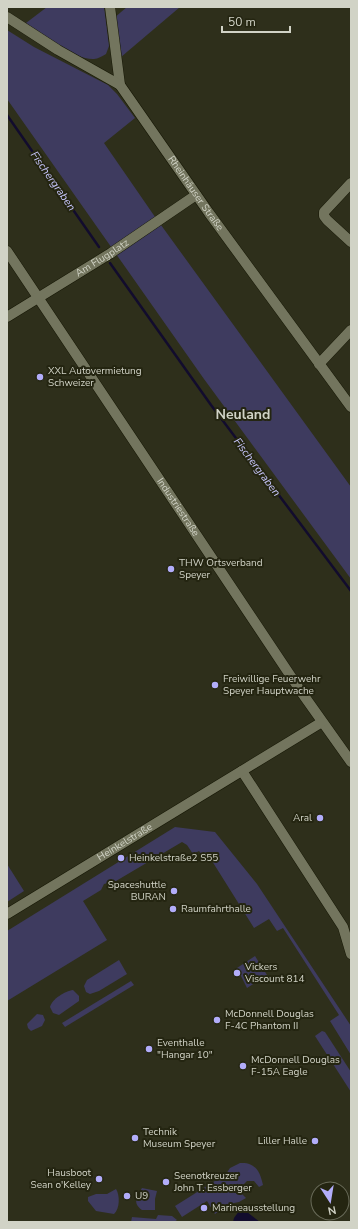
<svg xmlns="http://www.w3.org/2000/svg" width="358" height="1229" font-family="'Nunito Sans',sans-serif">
  <rect width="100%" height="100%" fill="#2e2f1b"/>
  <g fill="#3e3b5f">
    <path d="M 47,7 L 104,7 L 109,46 L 106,54 C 102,56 98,59 94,59 C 75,60 42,34 26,23 Z"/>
    <polygon points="127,7 180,7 121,57 114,18"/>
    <polygon points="7,30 34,47 108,85 117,94 135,118 104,143 153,214 351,487 351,579 204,379 7,99"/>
    <polygon points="175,827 215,832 257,884 351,1026 351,1055 330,1021 339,1015 283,928 277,931 269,919 254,928 207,853 203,856 199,851 193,854 187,845 182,842 116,881 104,884 101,890 83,901 107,940 7,1001 7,931"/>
    <polygon points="7,864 24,891 7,902"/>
    <polygon points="255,956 267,975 247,988 237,968"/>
    <polygon points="119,960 127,974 99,991 90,994 86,992 84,986 87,980"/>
    <polygon points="131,981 134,985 65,1027 62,1023"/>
    <path d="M 73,990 L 79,996 L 79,1001 L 59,1015 L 53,1013 L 50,1007 C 52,999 65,991 73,990 Z"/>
    <polygon points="37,1014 43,1015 45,1020 42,1026 31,1031 28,1028 27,1024"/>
    <polygon points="322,1031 325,1032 351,1072 351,1092 315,1036"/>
    <path d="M 240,1163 C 255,1162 260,1171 263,1185 L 259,1187 L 254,1181 L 247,1181 L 243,1185 L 242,1194 L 246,1198 L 239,1202 L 229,1204 L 215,1214 L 207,1201 L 182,1217 L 175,1206 L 226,1174 L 230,1168 Z"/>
    <path d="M 142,1188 L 157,1191 L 155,1199 L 155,1210 L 142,1210 C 132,1203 137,1196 142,1188 Z"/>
    <path d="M 116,1189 C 120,1195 120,1209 114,1214 L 96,1211 L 88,1201 L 88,1197 L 96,1194 L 107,1194 Z"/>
    <polygon points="158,1215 172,1216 177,1220 174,1222 131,1222 132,1217 156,1219"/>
  </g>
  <polygon fill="#120c2d" points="239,1211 247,1212 260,1222 233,1222 234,1218"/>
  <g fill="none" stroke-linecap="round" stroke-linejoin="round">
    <g stroke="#120c2d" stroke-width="2.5">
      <polyline points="7,115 99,247"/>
      <polyline points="110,263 211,405 351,591"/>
    </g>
    <g stroke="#161705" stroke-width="11">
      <g id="minor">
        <polyline points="110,7 120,85"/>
        <path id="s1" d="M 7,17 L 58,50 L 120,85 L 209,213 L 351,407"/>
        <polyline points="351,183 324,212 324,216 327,220 351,242"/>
        <path id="s2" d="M 7,251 L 302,693 L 351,762"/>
        <path id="s3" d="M 7,317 L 111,253 L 196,195"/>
        <polyline points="319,364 351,330"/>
        <polyline points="242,771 343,927 351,954"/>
        <path id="s4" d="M 7,914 L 322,722"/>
      </g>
    </g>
    <use href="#minor" stroke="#73755e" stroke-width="10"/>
  </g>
  <g fill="#b2adfa" stroke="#242511" stroke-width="1.5">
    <circle cx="40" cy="377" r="4"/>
    <circle cx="171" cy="569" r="4"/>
    <circle cx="215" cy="685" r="4"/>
    <circle cx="320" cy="818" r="4"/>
    <circle cx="121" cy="858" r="4"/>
    <circle cx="174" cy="891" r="4"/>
    <circle cx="173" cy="909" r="4"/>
    <circle cx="237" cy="973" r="4"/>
    <circle cx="217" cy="1020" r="4"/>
    <circle cx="149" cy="1049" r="4"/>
    <circle cx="243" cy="1066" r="4"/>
    <circle cx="135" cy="1138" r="4"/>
    <circle cx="315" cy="1141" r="4"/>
    <circle cx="99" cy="1179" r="4"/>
    <circle cx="166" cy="1182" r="4"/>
    <circle cx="127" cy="1196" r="4"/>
    <circle cx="204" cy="1208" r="4"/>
  </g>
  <g text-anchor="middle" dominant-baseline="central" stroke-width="4" stroke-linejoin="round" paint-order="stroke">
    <g font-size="10" fill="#d1d3c6" stroke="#242511">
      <text stroke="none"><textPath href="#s1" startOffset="264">Rheinhäuser Straße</textPath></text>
      <text stroke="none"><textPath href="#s3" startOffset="112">Am Flugplatz</textPath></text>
      <text stroke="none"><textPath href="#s2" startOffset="308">Industriestraße</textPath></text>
      <text stroke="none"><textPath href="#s4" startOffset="138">Heinkelstraße</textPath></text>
    </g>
    <g font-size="10" fill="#d1d3c6" stroke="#242511" text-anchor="start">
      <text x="48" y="371">XXL Autovermietung<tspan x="48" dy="12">Schweizer</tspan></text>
      <text x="179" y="563">THW Ortsverband<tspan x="179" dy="12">Speyer</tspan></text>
      <text x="223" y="679">Freiwillige Feuerwehr<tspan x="223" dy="12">Speyer Hauptwache</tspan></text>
      <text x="312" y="818" text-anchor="end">Aral</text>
      <text x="129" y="858">Heinkelstraße2 S55</text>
      <text x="166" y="885" text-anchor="end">Spaceshuttle<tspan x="166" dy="12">BURAN</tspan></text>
      <text x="181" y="909">Raumfahrthalle</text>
      <text x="245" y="967">Vickers<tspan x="245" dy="12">Viscount 814</tspan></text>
      <text x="225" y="1014">McDonnell Douglas<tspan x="225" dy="12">F-4C Phantom II</tspan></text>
      <text x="157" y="1043">Eventhalle<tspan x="157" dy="12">"Hangar 10"</tspan></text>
      <text x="251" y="1060">McDonnell Douglas<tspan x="251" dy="12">F-15A Eagle</tspan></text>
      <text x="143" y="1132">Technik<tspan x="143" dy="12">Museum Speyer</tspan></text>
      <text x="307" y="1141" text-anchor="end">Liller Halle</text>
      <text x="91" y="1173" text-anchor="end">Hausboot<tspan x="91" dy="12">Sean o'Kelley</tspan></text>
      <text x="174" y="1176">Seenotkreuzer<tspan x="174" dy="12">John T. Essberger</tspan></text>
      <text x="135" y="1196">U9</text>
      <text x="212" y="1208">Marineausstellung</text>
    </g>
    <g font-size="11" font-style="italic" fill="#c8c7fd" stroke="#242511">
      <text transform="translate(53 181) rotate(55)">Fischergraben</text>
      <text transform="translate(257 467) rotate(53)">Fischergraben</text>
    </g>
    <g font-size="14" font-weight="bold" fill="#d1d3c6" stroke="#242511">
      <text x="243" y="414">Neuland</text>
    </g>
  </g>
  <rect width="358" height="1229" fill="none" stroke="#d1d3c6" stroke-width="16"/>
  <g transform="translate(330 1201) rotate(168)"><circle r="19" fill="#242511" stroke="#696b59"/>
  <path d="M0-3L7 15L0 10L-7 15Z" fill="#b2adfa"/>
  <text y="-6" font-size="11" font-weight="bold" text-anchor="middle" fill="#d1d3c6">N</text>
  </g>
  <path d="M222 26v6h68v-6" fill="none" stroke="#d1d3c6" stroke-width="2"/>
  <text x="228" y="26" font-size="12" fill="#d1d3c6" stroke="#242511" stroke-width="3" paint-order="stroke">50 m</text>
</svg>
